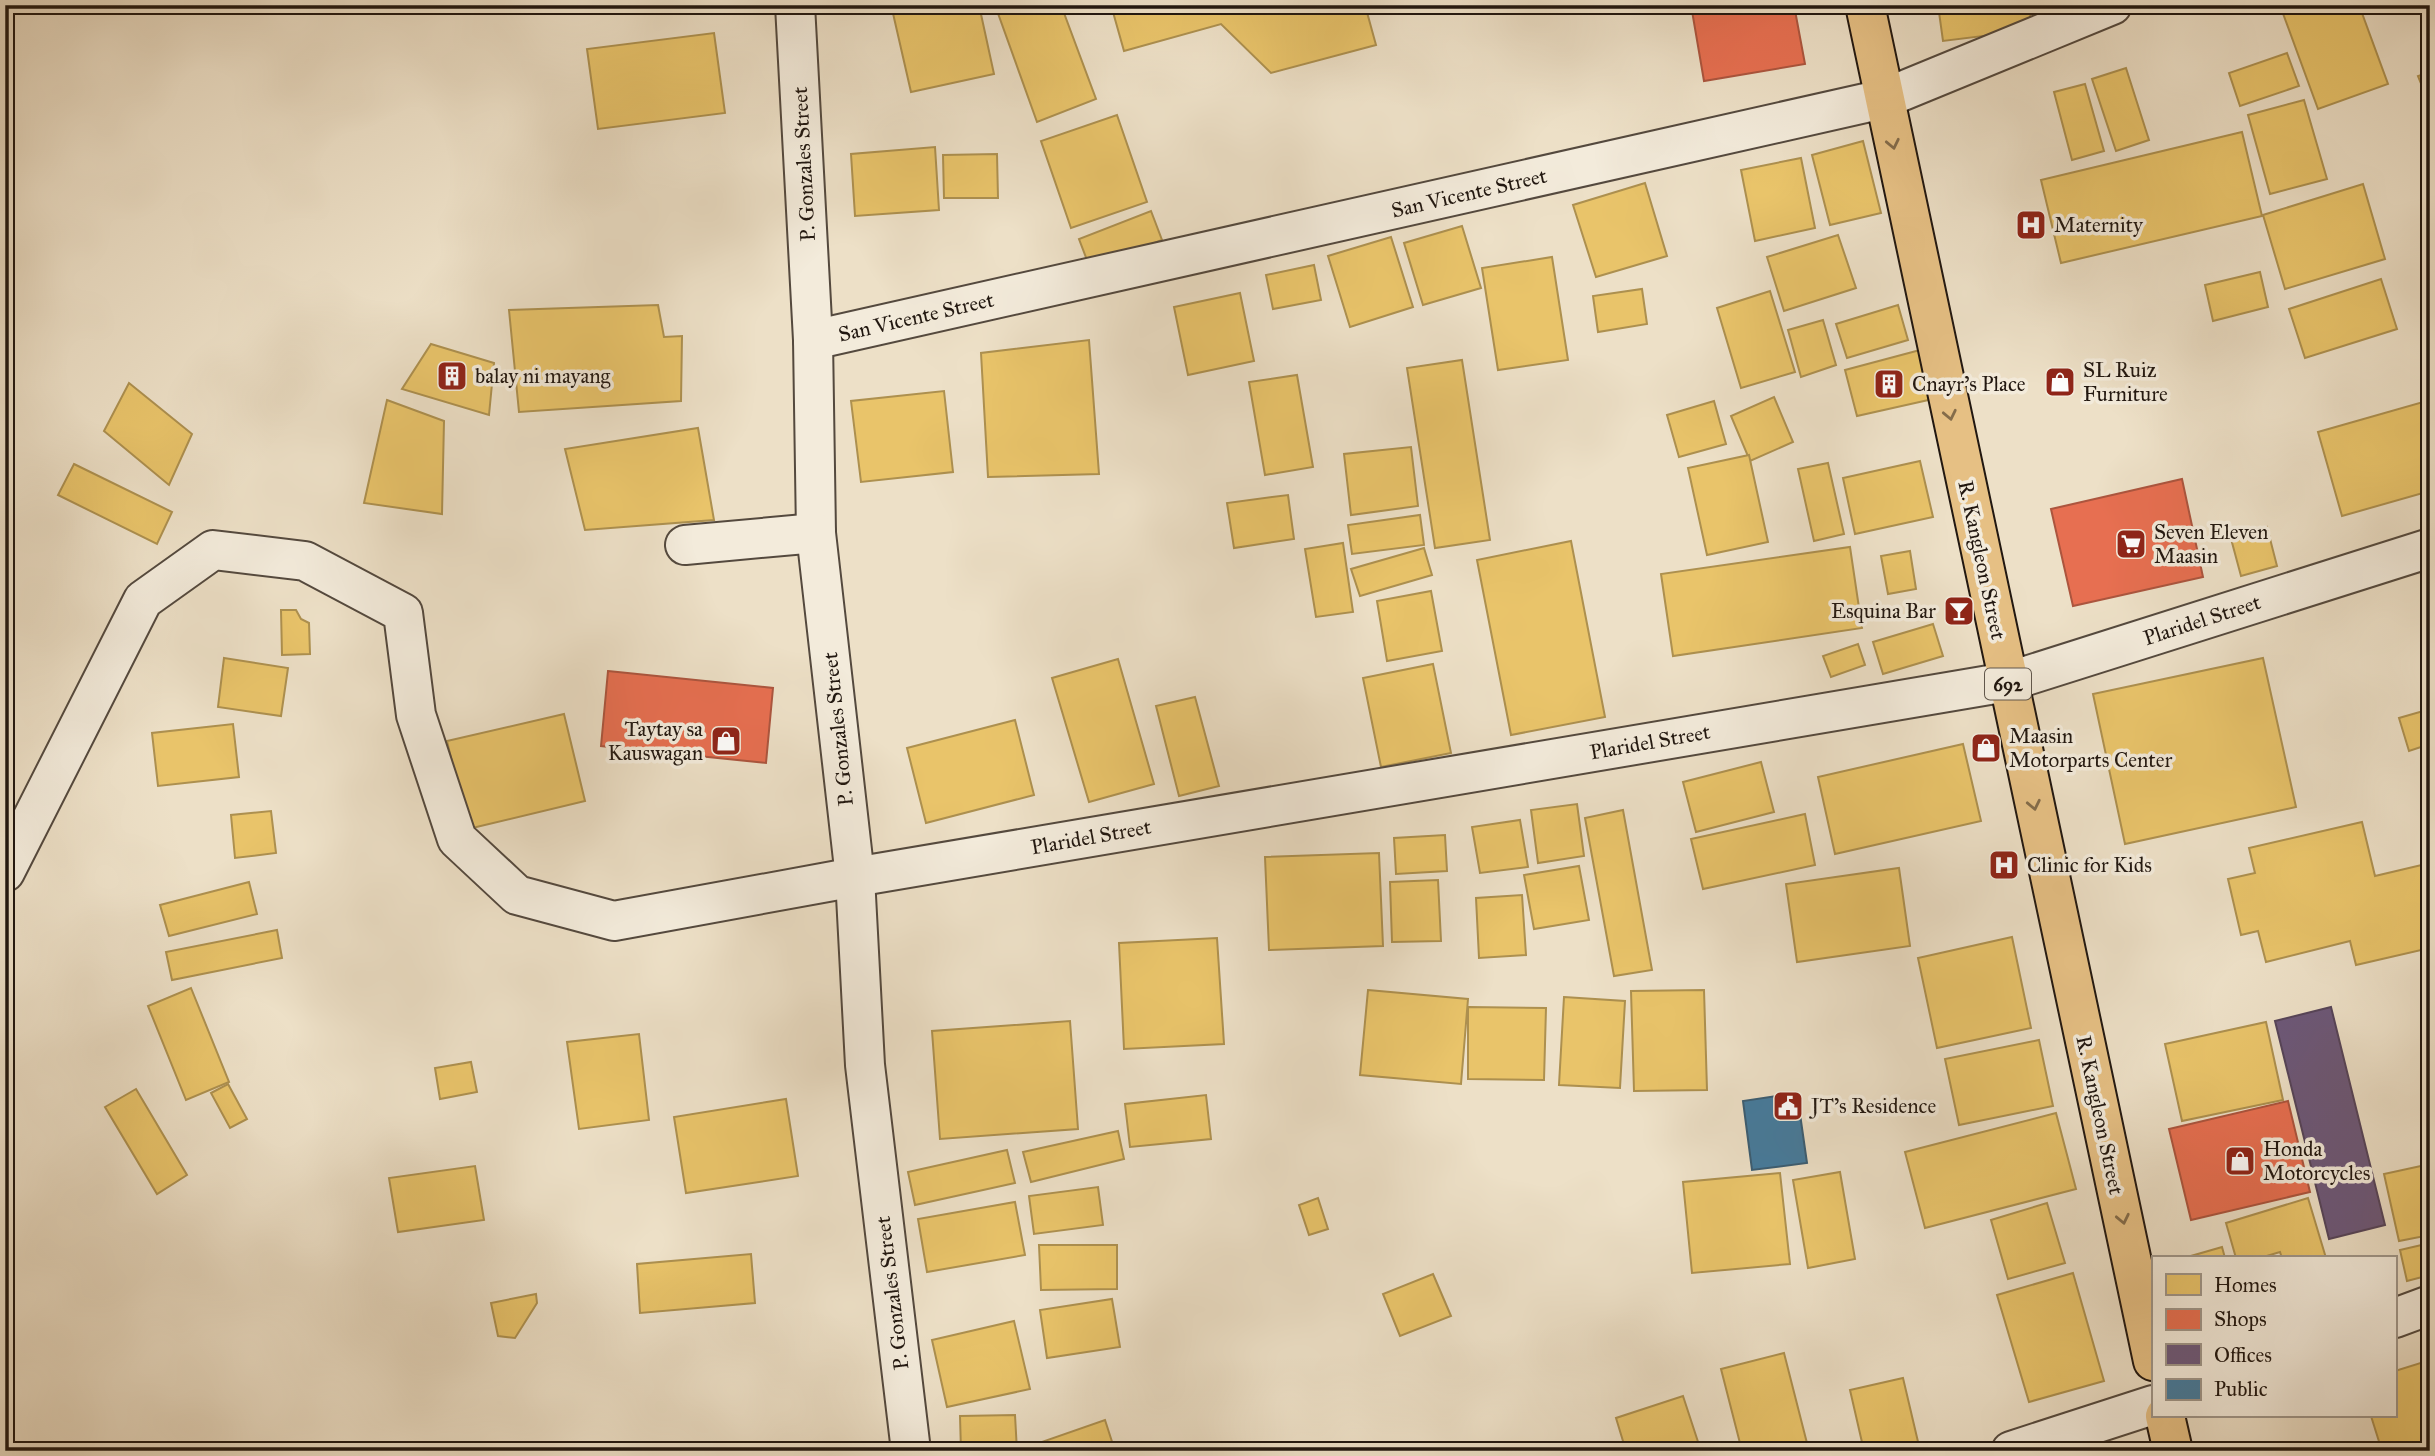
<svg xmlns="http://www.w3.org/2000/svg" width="2435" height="1456" font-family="'IM FELL Great Primer',serif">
  <rect width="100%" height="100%" fill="#ede0c7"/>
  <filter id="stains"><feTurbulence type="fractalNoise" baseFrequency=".00286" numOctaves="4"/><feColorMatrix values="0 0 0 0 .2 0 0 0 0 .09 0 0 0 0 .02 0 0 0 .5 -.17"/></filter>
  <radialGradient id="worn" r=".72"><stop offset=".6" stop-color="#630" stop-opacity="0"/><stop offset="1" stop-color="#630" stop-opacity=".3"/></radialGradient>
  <g fill="#e9c46a" stroke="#ad904f" stroke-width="2">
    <polygon points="910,5 979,5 994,74 911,92 892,9"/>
    <polygon points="995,5 1061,5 1096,99 1037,122"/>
    <polygon points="1111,5 1365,5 1376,45 1271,73 1221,24 1124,51"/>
    <polygon points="1938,5 2029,5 2032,30 1943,41"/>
    <polygon points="2289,5 2359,5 2388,84 2318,109 2281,8"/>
    <polygon points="714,33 725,113 598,129 587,49"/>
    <polygon points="2287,53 2299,86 2240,106 2229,73"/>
    <polygon points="2126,68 2149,140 2116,151 2092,79"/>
    <polygon points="2430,72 2430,106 2418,76"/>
    <polygon points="2085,84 2104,151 2072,160 2054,92"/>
    <polygon points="2304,100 2327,179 2270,194 2248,115"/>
    <polygon points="1117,115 1147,202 1071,228 1041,141"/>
    <polygon points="2242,132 2262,216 2061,263 2041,180"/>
    <polygon points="1863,141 1881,213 1830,225 1812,155"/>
    <polygon points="935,147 939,210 855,216 851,154"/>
    <polygon points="997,154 998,198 944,198 943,155"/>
    <polygon points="1801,158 1815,228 1755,241 1741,170"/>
    <polygon points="1645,183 1667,256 1596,277 1573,205"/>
    <polygon points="2363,184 2385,259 2285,289 2263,215"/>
    <polygon points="1151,211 1162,240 1090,268 1079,239"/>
    <polygon points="1462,226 1481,288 1423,305 1404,243"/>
    <polygon points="1838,235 1856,288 1784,311 1767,257"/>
    <polygon points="1391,237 1413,307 1350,327 1328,256"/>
    <polygon points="1552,257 1568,360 1498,370 1482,268"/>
    <polygon points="1314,265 1321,300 1273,309 1266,275"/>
    <polygon points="2260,272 2268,307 2213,321 2205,285"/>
    <polygon points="2381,279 2397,329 2305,358 2289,309"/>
    <polygon points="1642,289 1647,324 1598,332 1593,296"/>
    <polygon points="1770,291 1795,372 1741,388 1717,308"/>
    <polygon points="1240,293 1254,361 1188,375 1174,307"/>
    <polygon points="658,305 664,337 682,336 681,401 519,412 509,310"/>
    <polygon points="1898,305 1908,340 1847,358 1836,324"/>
    <polygon points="1823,320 1836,365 1801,377 1788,330"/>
    <polygon points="1089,340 1099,474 988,477 981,353"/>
    <polygon points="431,344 494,363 489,415 402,389"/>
    <polygon points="1920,350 1933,399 1857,416 1845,370"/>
    <polygon points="1462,360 1490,540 1435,548 1407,368"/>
    <polygon points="1297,375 1313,467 1265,475 1249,382"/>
    <polygon points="129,383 192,434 169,485 104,431"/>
    <polygon points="944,391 953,472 861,482 851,401"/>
    <polygon points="1774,397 1793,442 1750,461 1731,416"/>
    <polygon points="387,400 444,421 442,514 364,503"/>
    <polygon points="2430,400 2430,491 2342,516 2318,432"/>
    <polygon points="1714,401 1726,444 1679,457 1667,415"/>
    <polygon points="698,428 714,520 585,530 565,449"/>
    <polygon points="1411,447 1418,506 1351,515 1344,454"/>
    <polygon points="1749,455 1768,542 1707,555 1688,468"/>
    <polygon points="1920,461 1933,517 1855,534 1843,478"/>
    <polygon points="1828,463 1844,534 1814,541 1798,469"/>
    <polygon points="74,464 172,512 157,544 58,495"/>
    <polygon points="1288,495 1294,539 1234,548 1227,503"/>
    <polygon points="1420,515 1424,545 1352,554 1348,525"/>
    <polygon points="2267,527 2277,566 2241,576 2230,535"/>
    <polygon points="1571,541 1605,717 1511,735 1477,560"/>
    <polygon points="1343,543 1353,612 1316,617 1305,549"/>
    <polygon points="1850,547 1862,628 1673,656 1661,574"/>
    <polygon points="1424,548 1432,575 1360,596 1351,569"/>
    <polygon points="1910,551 1916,589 1888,594 1881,556"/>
    <polygon points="1431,591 1442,651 1387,661 1377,601"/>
    <polygon points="281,610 296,610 301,619 309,623 310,654 282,655"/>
    <polygon points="1933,624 1943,656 1883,674 1873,642"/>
    <polygon points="1858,644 1865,665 1831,677 1823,656"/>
    <polygon points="224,658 288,668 281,716 218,707"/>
    <polygon points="2263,658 2296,807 2125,844 2093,694"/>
    <polygon points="1118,659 1154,784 1089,802 1052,678"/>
    <polygon points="1433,664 1451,753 1381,767 1363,678"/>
    <polygon points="1195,697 1219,786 1179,796 1156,706"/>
    <polygon points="2430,709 2430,744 2409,751 2399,718"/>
    <polygon points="564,714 585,801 468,829 447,741"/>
    <polygon points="1015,720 1034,795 926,823 907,748"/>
    <polygon points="233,724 239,777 158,786 152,733"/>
    <polygon points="1963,744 1981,821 1835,854 1818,777"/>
    <polygon points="1761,762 1774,812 1696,832 1683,782"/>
    <polygon points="1577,804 1584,856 1538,863 1531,810"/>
    <polygon points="1623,810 1652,970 1614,976 1585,818"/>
    <polygon points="271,811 276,853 235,858 231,815"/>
    <polygon points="1805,814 1815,865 1703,889 1691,839"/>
    <polygon points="1520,820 1528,867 1480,873 1472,827"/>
    <polygon points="2362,822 2375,876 2430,863 2430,948 2356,965 2350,941 2266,962 2258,931 2241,935 2228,879 2255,873 2249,848"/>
    <polygon points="1445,835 1447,871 1396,874 1394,838"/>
    <polygon points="1379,853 1383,946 1269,950 1265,857"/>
    <polygon points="1579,866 1589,920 1534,929 1524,875"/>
    <polygon points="1899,868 1910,946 1797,962 1786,884"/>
    <polygon points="1438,880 1441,941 1392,942 1390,882"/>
    <polygon points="249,882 257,914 169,936 160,905"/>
    <polygon points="1522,895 1526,955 1479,958 1476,898"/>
    <polygon points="277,930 282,958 172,980 166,952"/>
    <polygon points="2012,937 2031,1028 1937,1048 1918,958"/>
    <polygon points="1217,938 1224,1044 1124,1049 1119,943"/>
    <polygon points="191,988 229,1082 186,1100 148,1006"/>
    <polygon points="1368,990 1468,999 1461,1084 1360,1075"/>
    <polygon points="1704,990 1707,1090 1634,1091 1631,991"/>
    <polygon points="1564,997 1625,1001 1620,1088 1559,1085"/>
    <polygon points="1468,1007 1546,1008 1544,1080 1468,1079"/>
    <polygon points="1070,1021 1078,1129 940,1139 932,1031"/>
    <polygon points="2266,1022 2283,1100 2182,1121 2165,1044"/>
    <polygon points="639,1034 649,1120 579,1129 567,1042"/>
    <polygon points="2039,1040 2053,1106 1959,1125 1945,1059"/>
    <polygon points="471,1062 477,1092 440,1099 435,1068"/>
    <polygon points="228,1084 247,1119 230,1128 211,1093"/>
    <polygon points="136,1089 187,1175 157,1194 105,1107"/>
    <polygon points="1206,1095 1211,1139 1130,1147 1125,1104"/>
    <polygon points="786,1099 798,1176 686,1193 674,1117"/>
    <polygon points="2056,1113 2076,1189 1925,1228 1905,1152"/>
    <polygon points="1118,1131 1124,1159 1031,1182 1023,1152"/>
    <polygon points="1007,1150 1015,1183 915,1205 908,1172"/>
    <polygon points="2430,1164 2430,1235 2399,1241 2384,1174"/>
    <polygon points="475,1166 484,1220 398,1232 389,1178"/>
    <polygon points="1840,1172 1855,1259 1808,1268 1793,1180"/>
    <polygon points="1780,1173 1790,1264 1692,1273 1683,1182"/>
    <polygon points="1098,1187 1103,1225 1034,1234 1029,1196"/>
    <polygon points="1318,1198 1328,1229 1309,1235 1299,1205"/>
    <polygon points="2308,1198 2326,1258 2282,1258 2280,1252 2260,1258 2236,1258 2226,1223"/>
    <polygon points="1015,1202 1025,1255 927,1272 918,1219"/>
    <polygon points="2047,1203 2065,1263 2008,1279 1991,1220"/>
    <polygon points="2430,1243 2430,1275 2407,1281 2400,1250"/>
    <polygon points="1039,1245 1117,1245 1117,1289 1041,1290"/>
    <polygon points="2222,1247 2225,1258 2192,1258 2191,1256"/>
    <polygon points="751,1254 755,1303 640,1313 637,1264"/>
    <polygon points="2073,1273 2104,1381 2029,1402 1997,1295"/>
    <polygon points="1433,1274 1451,1316 1400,1336 1383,1294"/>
    <polygon points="536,1294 537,1303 515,1338 498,1336 491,1303"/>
    <polygon points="1112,1299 1120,1347 1047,1358 1040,1310"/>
    <polygon points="1014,1321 1030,1389 947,1407 932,1340"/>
    <polygon points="1784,1353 1809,1451 1742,1451 1721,1369"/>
    <polygon points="2430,1360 2430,1451 2382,1451 2371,1416 2395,1416 2395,1371"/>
    <polygon points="1903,1378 1919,1446 1892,1451 1864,1451 1850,1390"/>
    <polygon points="1683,1396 1701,1451 1626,1451 1616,1418"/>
    <polygon points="1015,1415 1017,1451 961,1451 960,1416"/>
    <polygon points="1105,1420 1115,1451 1035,1451 1033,1445"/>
  </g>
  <g fill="#e76f51" stroke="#ac553e" stroke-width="2">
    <polygon points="1691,5 1794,5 1805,64 1704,81"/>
    <polygon points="2182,479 2203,577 2073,606 2051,509"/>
    <polygon points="608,671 773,688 766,763 601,746"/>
    <polygon points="2288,1101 2310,1192 2191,1220 2169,1129"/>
  </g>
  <polygon fill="#6d597a" stroke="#56455a" stroke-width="2" points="2331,1007 2385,1225 2329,1239 2275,1021"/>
  <polygon fill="#457b9d" stroke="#3a5d73" stroke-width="2" points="1797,1093 1807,1163 1752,1170 1743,1101"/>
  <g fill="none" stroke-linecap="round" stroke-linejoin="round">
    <g stroke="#54493e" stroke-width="42">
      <g id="minor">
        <polyline points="795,5 813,340 816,533 855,877 865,1065 911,1451"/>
        <polyline points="813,340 1883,99 2112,5"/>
        <polyline points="685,545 816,533"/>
        <polyline points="5,872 143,600 213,550 305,561 403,613 416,715 457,839 517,895 614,921 855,877 2007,682 2430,548"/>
        <polyline points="2395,1318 2430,1305"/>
        <polyline points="2011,1451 2153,1405"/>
      </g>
    </g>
    <g stroke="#211710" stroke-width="42">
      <g id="major">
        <polyline points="1865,5 2153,1361"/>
        <polyline points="2165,1416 2173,1451"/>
      </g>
    </g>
    <use href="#minor" stroke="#f3ebdb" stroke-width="38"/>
    <use href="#major" stroke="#e6c084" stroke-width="38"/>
  </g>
  <defs><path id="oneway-chevron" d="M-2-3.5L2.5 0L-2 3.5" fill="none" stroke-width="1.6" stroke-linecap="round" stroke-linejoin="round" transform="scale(1.75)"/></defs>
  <g stroke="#846c4a">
    <use href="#oneway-chevron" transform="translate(1893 144) rotate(78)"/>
    <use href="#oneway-chevron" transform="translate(1950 415) rotate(78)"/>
    <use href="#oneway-chevron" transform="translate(2034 805) rotate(78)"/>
    <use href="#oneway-chevron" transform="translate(2123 1219) rotate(78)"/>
  </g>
  <defs>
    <g id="hospital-square" transform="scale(1.575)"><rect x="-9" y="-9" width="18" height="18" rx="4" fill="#8f2418" stroke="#f3ebdb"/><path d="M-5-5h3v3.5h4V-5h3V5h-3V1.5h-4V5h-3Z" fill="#fff"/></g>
    <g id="building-square" transform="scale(1.575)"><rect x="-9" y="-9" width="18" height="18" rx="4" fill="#8f2418" stroke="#f3ebdb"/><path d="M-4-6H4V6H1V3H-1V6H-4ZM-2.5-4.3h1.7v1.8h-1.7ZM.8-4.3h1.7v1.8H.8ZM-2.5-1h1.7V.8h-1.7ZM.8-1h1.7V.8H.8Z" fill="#fff"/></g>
    <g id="shop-square" transform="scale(1.575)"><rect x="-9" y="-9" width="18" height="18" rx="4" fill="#8f2418" stroke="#f3ebdb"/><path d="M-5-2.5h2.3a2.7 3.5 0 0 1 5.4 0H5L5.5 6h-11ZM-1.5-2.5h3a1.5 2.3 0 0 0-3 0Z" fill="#fff"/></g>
    <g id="supermarket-square" transform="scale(1.575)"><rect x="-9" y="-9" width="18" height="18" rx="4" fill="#8f2418" stroke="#f3ebdb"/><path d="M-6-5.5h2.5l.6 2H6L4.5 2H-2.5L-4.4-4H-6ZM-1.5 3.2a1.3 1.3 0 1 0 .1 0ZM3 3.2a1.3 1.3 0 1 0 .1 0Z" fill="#fff"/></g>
    <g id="bar-square" transform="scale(1.575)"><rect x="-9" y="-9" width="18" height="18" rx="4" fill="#8f2418" stroke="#f3ebdb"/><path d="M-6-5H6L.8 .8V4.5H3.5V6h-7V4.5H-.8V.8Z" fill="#fff"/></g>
    <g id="civic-square" transform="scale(1.575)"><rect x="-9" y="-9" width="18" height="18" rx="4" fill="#8f2418" stroke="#f3ebdb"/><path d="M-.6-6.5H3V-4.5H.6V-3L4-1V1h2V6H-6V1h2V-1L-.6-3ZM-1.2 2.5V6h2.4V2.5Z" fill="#fff"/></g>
  </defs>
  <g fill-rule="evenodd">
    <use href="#hospital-square" x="2031" y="225"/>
    <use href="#building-square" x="452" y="376"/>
    <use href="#shop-square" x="2060" y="382"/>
    <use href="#building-square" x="1889" y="384"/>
    <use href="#supermarket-square" x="2131" y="544"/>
    <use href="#bar-square" x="1959" y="611"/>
    <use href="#shop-square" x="726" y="741"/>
    <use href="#shop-square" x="1986" y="748"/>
    <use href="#hospital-square" x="2004" y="865"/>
    <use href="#civic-square" x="1788" y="1106"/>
    <use href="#shop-square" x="2240" y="1161"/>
  </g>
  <g text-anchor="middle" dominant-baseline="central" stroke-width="7" stroke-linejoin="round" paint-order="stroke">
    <rect fill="#f3ebdb" stroke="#60574d" stroke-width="2" x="1985" y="668.5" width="46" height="31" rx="5"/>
    <g font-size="19" font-weight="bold" fill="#211710">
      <text x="2008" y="684">692</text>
    </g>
    <g font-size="21" fill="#211710" stroke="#f3ebdb">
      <text transform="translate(804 164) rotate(-93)">P. Gonzales Street</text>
      <text transform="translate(1469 193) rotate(-13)">San Vicente Street</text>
      <text transform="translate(916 317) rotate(-13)">San Vicente Street</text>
      <text transform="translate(1982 560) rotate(78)">R. Kangleon Street</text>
      <text transform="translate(2202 620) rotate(-18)">Plaridel Street</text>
      <text transform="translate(838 729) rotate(-96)">P. Gonzales Street</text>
      <text transform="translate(1650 742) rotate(-10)">Plaridel Street</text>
      <text transform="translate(1091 837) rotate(-10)">Plaridel Street</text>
      <text transform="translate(2100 1115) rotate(78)">R. Kangleon Street</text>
      <text transform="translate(892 1293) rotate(-97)">P. Gonzales Street</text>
    </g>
    <g font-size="21" fill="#211710" stroke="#f3ebdb" text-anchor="start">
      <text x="2054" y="225">Maternity</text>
      <text x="2083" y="370">SL Ruiz<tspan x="2083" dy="24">Furniture</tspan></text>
      <text x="475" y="376">balay ni mayang</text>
      <text x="1912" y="384">Cnayr's Place</text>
      <text x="2154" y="532">Seven Eleven<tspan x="2154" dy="24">Maasin</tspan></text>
      <text x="1936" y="611" text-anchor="end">Esquina Bar</text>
      <text x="703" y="729" text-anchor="end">Taytay sa<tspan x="703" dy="24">Kauswagan</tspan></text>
      <text x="2009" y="736">Maasin<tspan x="2009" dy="24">Motorparts Center</tspan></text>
      <text x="2027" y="865">Clinic for Kids</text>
      <text x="1811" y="1106">JT's Residence</text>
      <text x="2263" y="1149">Honda<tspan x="2263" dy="24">Motorcycles</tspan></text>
    </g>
  </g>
  <rect width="2435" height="1456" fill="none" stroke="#ede0c7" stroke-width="28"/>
  <rect x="7" y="7" width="2421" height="1442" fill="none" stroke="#211710" stroke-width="3.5"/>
  <rect x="14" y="14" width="2407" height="1428" fill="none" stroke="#211710" stroke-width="2"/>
  <rect x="2152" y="1256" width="245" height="161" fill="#f3ebdb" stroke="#9f968a" stroke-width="2"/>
  <rect x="2166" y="1274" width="35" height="21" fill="#e9c46a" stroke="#9f968a" stroke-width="2"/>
  <text x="2214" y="1292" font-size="21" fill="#211710">Homes</text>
  <rect x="2166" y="1309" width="35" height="21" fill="#e76f51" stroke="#9f968a" stroke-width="2"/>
  <text x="2214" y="1326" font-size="21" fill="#211710">Shops</text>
  <rect x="2166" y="1344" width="35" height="21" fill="#6d597a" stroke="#9f968a" stroke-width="2"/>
  <text x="2214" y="1362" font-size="21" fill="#211710">Offices</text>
  <rect x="2166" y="1379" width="35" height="21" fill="#457b9d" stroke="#9f968a" stroke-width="2"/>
  <text x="2214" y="1396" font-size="21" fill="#211710">Public</text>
  <rect width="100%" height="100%" filter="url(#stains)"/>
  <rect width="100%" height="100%" fill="url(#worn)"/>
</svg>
